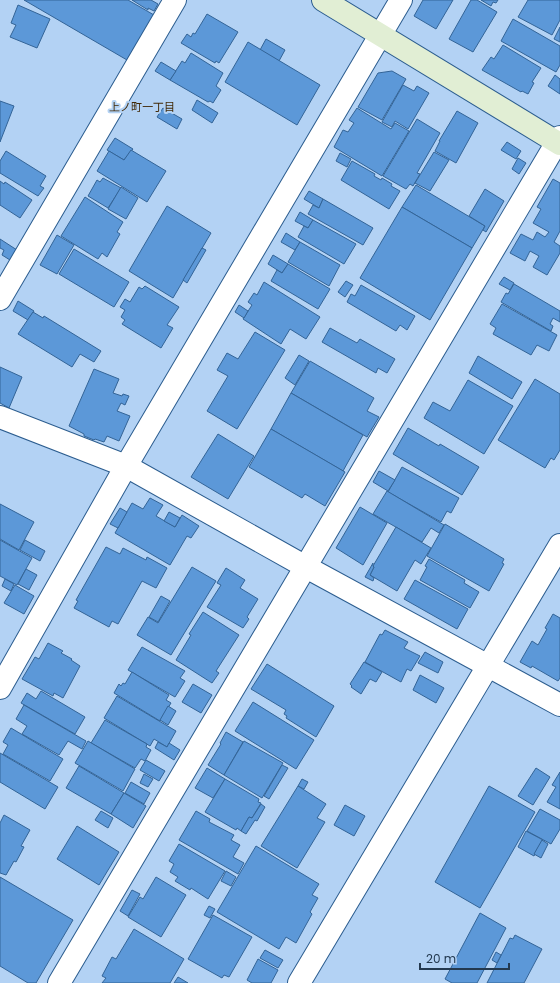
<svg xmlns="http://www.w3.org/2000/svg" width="560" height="983" font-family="Poppins,'Noto Sans JP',sans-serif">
  <rect width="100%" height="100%" fill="#b3d2f4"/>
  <g fill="#5c98d8" stroke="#336497">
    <polygon points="24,0 128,0 154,15 127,60"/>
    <polygon points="132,0 151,0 158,4 154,11 148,8 148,10"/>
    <polygon points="423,0 453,0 436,29 414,16"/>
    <polygon points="471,0 477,0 497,12 473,52 449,39"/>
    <polygon points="481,0 498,0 496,3 493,2 491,6"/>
    <polygon points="528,0 560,0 560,20 552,35 518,17"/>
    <polygon points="18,5 50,19 37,48 10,37 16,25 11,23"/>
    <polygon points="207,14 238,32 219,63 216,61 215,63 181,43 187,34 191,37 193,33 195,34"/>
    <polygon points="513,19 560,46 560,65 556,72 501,41"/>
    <polygon points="560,27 560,42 554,39"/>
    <polygon points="266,39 285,50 279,61 260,50"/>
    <polygon points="248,42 320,85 297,125 225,82"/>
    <polygon points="503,45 541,68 532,82 534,83 528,94 522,91 521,92 482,70 491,57 494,59"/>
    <polygon points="191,53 223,73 216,86 221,90 213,103 210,101 208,102 170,80 182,61 185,63"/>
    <polygon points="161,62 176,71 170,80 155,71"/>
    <polygon points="392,71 406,79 382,120 358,107 378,73"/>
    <polygon points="555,75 560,79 560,94 548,86"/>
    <polygon points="403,85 414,91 417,86 429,93 408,129 395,121 392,127 382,122"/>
    <polygon points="197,100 218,113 212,123 192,110"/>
    <polygon points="0,101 14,106 0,142"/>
    <polygon points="163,108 182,119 177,129 157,117"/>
    <polygon points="357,108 391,129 395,123 409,131 382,176 334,147 343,130 348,132 354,123 349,120"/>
    <polygon points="457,111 478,123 456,163 435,151 440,141 439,141"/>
    <polygon points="417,119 440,133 417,173 420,174 413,186 410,184 406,189 383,176"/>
    <polygon points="115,138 133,149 124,160 107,150"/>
    <polygon points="507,142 521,151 516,159 501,150"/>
    <polygon points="131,150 166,171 147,202 97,171 109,151 124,160"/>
    <polygon points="6,151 46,176 40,186 44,188 38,196 0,173 0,161"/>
    <polygon points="434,152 449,160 430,191 415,183"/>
    <polygon points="340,153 351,159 347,167 336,161"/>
    <polygon points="518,158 526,163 519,174 512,169"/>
    <polygon points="352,161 375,174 374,176 381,180 382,178 392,184 391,186 400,191 389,209 341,180"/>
    <polygon points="103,178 121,188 108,208 88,196 97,180 100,182"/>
    <polygon points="553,179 560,183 560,231 554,242 560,246 560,253 547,275 533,267 539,256 530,251 525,261 510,253 521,234 533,240 537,232 545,237 549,232 533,223 541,209 537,207"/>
    <polygon points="0,181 4,184 5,182 32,200 20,218 0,205"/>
    <polygon points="416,185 485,226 472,248 402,207"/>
    <polygon points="121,187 138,198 126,219 108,209"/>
    <polygon points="485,189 504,201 486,232 483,230 485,226 469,216"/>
    <polygon points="309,191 323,199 319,208 304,199"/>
    <polygon points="85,197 123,222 117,232 120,234 107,257 102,253 98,259 61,236"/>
    <polygon points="323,199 373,228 363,245 308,214 313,205 319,208"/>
    <polygon points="167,206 211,233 173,298 129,271"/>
    <polygon points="402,207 472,248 430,320 360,278"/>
    <polygon points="300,212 313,220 308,228 295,221"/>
    <polygon points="313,220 356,244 344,264 298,237 304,226 308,228"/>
    <polygon points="286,233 300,242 295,250 281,242"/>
    <polygon points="57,235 74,245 57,274 40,265"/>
    <polygon points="0,239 17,250 10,260 2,255 4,250 0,248"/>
    <polygon points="300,242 340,265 329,286 288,262"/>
    <polygon points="202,248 206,250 187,283 183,280"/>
    <polygon points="74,249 129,282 114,307 59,274"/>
    <polygon points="273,255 288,264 282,273 268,264"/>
    <polygon points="288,264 330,289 318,309 271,281 277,270 282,273"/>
    <polygon points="504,277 514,283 510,290 499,284"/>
    <polygon points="346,281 353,285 345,297 338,292"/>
    <polygon points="264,282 320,317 306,339 290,329 281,344 243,319 252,305 248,302 254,293 257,295"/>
    <polygon points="514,284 560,311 560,322 553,318 550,324 553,326 551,331 501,302 506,293 508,294"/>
    <polygon points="361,285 415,316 407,330 400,325 396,331 347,302 351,294 355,296"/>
    <polygon points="145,286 179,307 167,325 173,328 161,348 122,324 125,320 121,317 125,310 120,307 125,299 130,302 139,287 142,289"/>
    <polygon points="18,301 34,311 28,320 13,311"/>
    <polygon points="502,304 557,335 549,351 537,345 531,355 493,334 496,328 490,324"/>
    <polygon points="239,305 248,311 244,318 235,312"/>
    <polygon points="33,312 43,318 44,316 101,351 94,362 80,354 72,367 18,334"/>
    <polygon points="330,328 357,343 360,339 395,359 387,373 378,368 376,373 322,342"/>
    <polygon points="255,332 285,350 237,429 207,411 228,376 217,370 227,353 238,359"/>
    <polygon points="299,355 309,361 295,385 285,378"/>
    <polygon points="478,356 522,382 512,399 469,373"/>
    <polygon points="310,361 374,398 367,411 379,417 367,437 291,393"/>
    <polygon points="0,367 22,377 9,408 0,403"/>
    <polygon points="94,369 119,379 113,393 122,396 123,394 129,396 125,405 121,403 117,411 130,416 119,441 107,436 104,442 95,439 94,440 84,436 84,434 69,426"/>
    <polygon points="535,379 560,394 560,450 554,460 551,458 545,468 498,440"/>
    <polygon points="468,380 513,406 484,454 424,418 433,402 450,411"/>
    <polygon points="291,393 363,435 343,471 271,429"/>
    <polygon points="408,428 439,446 440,444 479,467 462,495 393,454"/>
    <polygon points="271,429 345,472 325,506 305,494 302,498 249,467"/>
    <polygon points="218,434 254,456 228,499 191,477"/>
    <polygon points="402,467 459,498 451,513 447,511 441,522 388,492"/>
    <polygon points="379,471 395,480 388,491 373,482"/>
    <polygon points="387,491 444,525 439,533 431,528 422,542 373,514"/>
    <polygon points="150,498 163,505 156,516 175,527 182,515 199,526 191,538 187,536 170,565 115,533 132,503 143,509"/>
    <polygon points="0,504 34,522 19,550 0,539"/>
    <polygon points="360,507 387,523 363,565 336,548"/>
    <polygon points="120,508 127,512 118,528 110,524"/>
    <polygon points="169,512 180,518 175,527 164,521"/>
    <polygon points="445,524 504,559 502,563 504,564 489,591 427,556"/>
    <polygon points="396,527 431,548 421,564 415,560 397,591 370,575 374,567 373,566"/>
    <polygon points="0,540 32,558 17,585 0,576"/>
    <polygon points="25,540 45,551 40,561 20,550"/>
    <polygon points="106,547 120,554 123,548 146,560 147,557 167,568 156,588 142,581 118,624 112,621 109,627 74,608 78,601 76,600"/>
    <polygon points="429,559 465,580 464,583 479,592 470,608 420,580 427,567 425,566"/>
    <polygon points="373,563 373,566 374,567 370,575 374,578 373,581 365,577"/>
    <polygon points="192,567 216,581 171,655 137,635 148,617 158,623"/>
    <polygon points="226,568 245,580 240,588 258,599 247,617 249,619 243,628 207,607 221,585 217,583"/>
    <polygon points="26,569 37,575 29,590 18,584"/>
    <polygon points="5,579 14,584 11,591 2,586"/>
    <polygon points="415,580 468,609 457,629 404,599"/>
    <polygon points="15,585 34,596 24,614 4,603"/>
    <polygon points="161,596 170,601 158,622 149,617"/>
    <polygon points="203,612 239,635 216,671 219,673 212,683 176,660 191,635 189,634"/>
    <polygon points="553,614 560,618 560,678 558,681 532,666 531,668 520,662 532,641 538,645 547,629 545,628"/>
    <polygon points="385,630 408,642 404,648 420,656 411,671 407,669 401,682 365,662 380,634 382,635"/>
    <polygon points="48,643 63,651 61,653 72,659 71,660 80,666 63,698 54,693 53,696 22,679 35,657 39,659"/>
    <polygon points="142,647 185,671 180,678 185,681 175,697 128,670"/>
    <polygon points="425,652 443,662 438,673 418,663"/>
    <polygon points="364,662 382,672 376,682 370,679 361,694 351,687 352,686 350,684"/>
    <polygon points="267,664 334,706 316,737 286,718 287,716 284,714 286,710 251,689"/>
    <polygon points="132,672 169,695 166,700 171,703 160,721 114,693 119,684 121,686 123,683 125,684"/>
    <polygon points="420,675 444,688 436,703 413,690"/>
    <polygon points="193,684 212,695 201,713 182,702"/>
    <polygon points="41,691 85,717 75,734 21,703 27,693 36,699"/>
    <polygon points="117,696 176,731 167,747 154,739 150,746 104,718"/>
    <polygon points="253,702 314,740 296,769 235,731"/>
    <polygon points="24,705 86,741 82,749 68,741 59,755 22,734 27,726 16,719"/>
    <polygon points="168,706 176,711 168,725 160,720"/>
    <polygon points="105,720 147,744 146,747 151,750 145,761 141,759 135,768 91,743"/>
    <polygon points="11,728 63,759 50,781 3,754 8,745 3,742"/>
    <polygon points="226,732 243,742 224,775 208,765 221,744 220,743"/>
    <polygon points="88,741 135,769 123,791 75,763"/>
    <polygon points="244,741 283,763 262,798 224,775"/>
    <polygon points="158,742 167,747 169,743 180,750 174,760 155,748"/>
    <polygon points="0,753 58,787 45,809 0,782"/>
    <polygon points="146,760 165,771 159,781 140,770"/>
    <polygon points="282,765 288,768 269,799 264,796"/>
    <polygon points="79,766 124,793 111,814 66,788"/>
    <polygon points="207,768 225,779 213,798 195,788"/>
    <polygon points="536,768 550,777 533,805 518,796"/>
    <polygon points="560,772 560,809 547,802 556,787 552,785"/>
    <polygon points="144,774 153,779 148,787 140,783"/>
    <polygon points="225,779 259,799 258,802 261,803 252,818 249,817 241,831 237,828 236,830 205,812"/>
    <polygon points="302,779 308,782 304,789 298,786"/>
    <polygon points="131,782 150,793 144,804 125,793"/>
    <polygon points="298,786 326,804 317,818 325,822 297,868 261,846"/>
    <polygon points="489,786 535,812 480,908 435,882"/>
    <polygon points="124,793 146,806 133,828 111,814"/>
    <polygon points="261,804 265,807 257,821 255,820 246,834 241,831 249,817 252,818"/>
    <polygon points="345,805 365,816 354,836 334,825"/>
    <polygon points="540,809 560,820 560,829 551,844 527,831"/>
    <polygon points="101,811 113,818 108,828 95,820"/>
    <polygon points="196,811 210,819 209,822 234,835 231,840 240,845 233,857 244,863 238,874 179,840"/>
    <polygon points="4,815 30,830 21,846 24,847 16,862 14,861 6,875 0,873 0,823"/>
    <polygon points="77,826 119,852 99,885 57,859"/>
    <polygon points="526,831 543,840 534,856 518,847"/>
    <polygon points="542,840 548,844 541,858 534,854"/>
    <polygon points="179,844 225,871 208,899 191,888 190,890 175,881 178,877 170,872 174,864 169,861"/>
    <polygon points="256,846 319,884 312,895 318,898 310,912 312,914 296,943 286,937 279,949 217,912"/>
    <polygon points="226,871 236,877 231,886 221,881"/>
    <polygon points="0,877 73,920 36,983 28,983 0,966"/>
    <polygon points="156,877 186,895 161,937 128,917 140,897 143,899"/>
    <polygon points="132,890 140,894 128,916 120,911"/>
    <polygon points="209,906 215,909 210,918 204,915"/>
    <polygon points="480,913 506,928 477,983 452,983 445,979"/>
    <polygon points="213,915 252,937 229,977 224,975 222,978 188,959"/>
    <polygon points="134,929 184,959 170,983 102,983 106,978 102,976 112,957 116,959"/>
    <polygon points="515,935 542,949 524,983 487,983 510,938 513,939"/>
    <polygon points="265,950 283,960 278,968 260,958"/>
    <polygon points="496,952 501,955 497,963 492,960"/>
    <polygon points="258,959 278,970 271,983 252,983 247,980"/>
    <polygon points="178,977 188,983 174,983"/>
  </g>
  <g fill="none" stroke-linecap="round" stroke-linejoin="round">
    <g stroke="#2c5d8f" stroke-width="24">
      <g id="street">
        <polyline points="0,299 175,0"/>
        <polyline points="0,417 126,466 306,567 560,705"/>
        <polyline points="0,688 126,466 401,0"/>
        <polyline points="59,983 560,137"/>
        <polyline points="299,983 560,545"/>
      </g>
    </g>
    <g stroke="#2c5d8f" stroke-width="24">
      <polyline id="secondary" points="323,0 560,144"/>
    </g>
    <use href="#street" stroke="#fff" stroke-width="22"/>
    <use href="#secondary" stroke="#e1eed4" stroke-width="22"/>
  </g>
  <g text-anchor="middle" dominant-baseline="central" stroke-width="4" stroke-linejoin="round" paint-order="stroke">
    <g font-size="11" fill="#412805" stroke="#b3d2f4">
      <text x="142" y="107">上ノ町一丁目</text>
    </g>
  </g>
  <path d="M420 963v6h89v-6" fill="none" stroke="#23394f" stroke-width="2"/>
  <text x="426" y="963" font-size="12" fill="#23394f" stroke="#b3d2f4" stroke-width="3" paint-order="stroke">20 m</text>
</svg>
